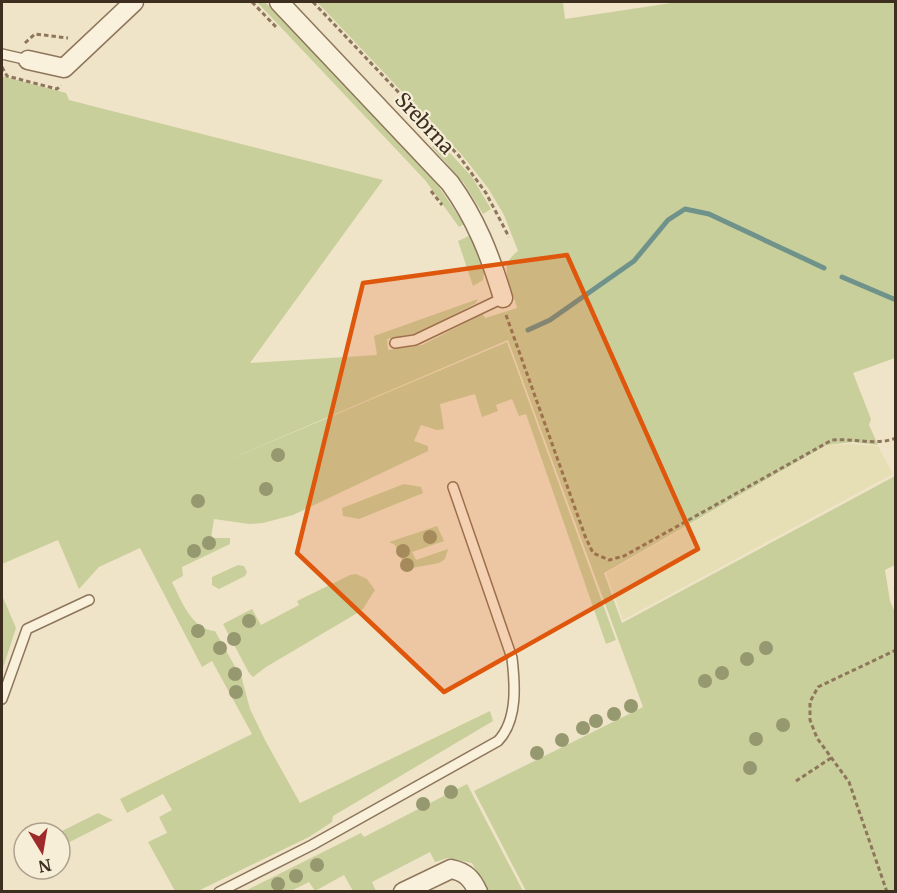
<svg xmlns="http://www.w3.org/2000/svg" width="897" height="893" font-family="Merriweather,serif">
  <rect width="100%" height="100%" fill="#f0e4c8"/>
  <polygon fill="#e6deb5" points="852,444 878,446 893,474 623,620 606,573 828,445"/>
  <g fill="#c9cf9b">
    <polygon points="257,2 265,2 419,164 439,187 464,224 459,227 425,180"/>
    <path d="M 317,2 L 563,2 L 565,19 L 678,2 L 895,2 L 895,358 L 853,373 L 871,419 L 869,425 L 878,445 L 853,442 L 827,445 L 604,573 L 622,623 L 895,476 L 895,565 L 885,570 L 890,601 L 896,615 L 895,891 L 526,891 L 474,791 L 643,707 L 508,340 L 221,463 L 507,342 L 616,640 L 606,644 L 526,414 L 519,416 L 512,399 L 496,405 L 498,411 L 482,417 L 475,394 L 440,404 L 444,429 L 437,430 L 421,425 L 414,441 L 428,446 L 428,451 L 293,515 L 263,523 L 249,524 L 214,519 L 211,538 L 230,538 L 230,544 L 182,567 L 183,576 L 172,582 C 181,600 192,630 215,631 L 242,679 L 250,709 L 265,740 L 300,803 L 490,711 L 493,721 L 333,816 L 332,822 L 309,837 L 198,891 L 175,891 L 148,842 L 167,833 L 159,817 L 172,810 L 163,794 L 127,813 L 120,799 L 252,734 L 212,661 L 202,667 L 140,548 L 99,567 L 79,589 L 58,540 L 2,564 L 2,76 L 66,93 L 69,100 L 383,180 L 250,363 L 377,355 L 374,336 L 478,299 L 476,303 L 418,333 L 387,339 L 388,350 L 422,345 L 483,314 L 485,318 L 517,308 C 512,287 496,266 518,251 L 504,215 L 488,188 L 462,155 Z"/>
    <polygon points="439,141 472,177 491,209 483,214 463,182 432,147"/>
    <polygon points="471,235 484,273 483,280 473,286 458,241"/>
    <polygon points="404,484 421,487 423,493 359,519 343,516 342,508"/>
    <polygon points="437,526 444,541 412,552 416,560 448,549 445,559 439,563 406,569 395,545 389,542"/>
    <polygon points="238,565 244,566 247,572 245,576 219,589 212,585 212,577"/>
    <polygon points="356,574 367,579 375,590 363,609 354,615 266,667 253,677 249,673 223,624 252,609 261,625 299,605 297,601 350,575"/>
    <polygon points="2,595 16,628 2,671"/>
    <polygon points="467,784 523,891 487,891 472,863 448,858 435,862 430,852 372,882 376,891 353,891 344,875 315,891 309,882 291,891 243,892 361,833 364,837"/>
    <polygon points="98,813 113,820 60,847 60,833 58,833"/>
  </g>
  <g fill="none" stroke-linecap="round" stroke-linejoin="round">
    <g stroke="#6f938a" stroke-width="5">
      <polyline points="842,277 896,300"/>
      <polyline points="528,330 550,320 634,261 668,220 685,209 709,214 824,268"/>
    </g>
    <g stroke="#8d765c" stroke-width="12">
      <g id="lane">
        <polyline points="2,54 28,60"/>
        <polyline points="395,343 415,340 503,298"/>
        <polyline points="2,699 27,629 89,600"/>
        <path d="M 219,892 L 312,845 L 498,741 C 518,720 515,684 512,658 L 453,487"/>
      </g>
    </g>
    <g stroke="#8d765c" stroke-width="21">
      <g id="street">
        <path d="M 279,2 L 450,183 C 476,219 490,255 503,298"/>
        <polyline points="28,60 64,68 134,2"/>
        <path d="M 403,892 L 451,869 C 466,872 472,879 478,892"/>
      </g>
    </g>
    <g stroke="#8d765c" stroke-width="3" stroke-dasharray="4.5 3" stroke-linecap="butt">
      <polyline points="252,2 278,29"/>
      <polyline points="313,2 459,156 486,193 509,237"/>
      <polyline points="25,43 35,34 68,38"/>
      <polyline points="2,67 7,76 57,89 61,85"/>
      <polyline points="431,191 442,205"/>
      <path d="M 506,315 L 585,536 L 593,553 L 609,560 L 624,556 L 832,440 C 852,438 877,446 896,438"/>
      <polyline points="796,781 831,758"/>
      <polyline points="887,892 849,782 817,738 810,720 810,702 818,687 896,650"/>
    </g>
    <use href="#lane" stroke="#faf1dc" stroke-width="9"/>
    <use href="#street" stroke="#faf1dc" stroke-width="18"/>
  </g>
  <g fill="#96986f">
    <circle cx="278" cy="455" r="7"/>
    <circle cx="266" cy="489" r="7"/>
    <circle cx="198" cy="501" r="7"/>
    <circle cx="430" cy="537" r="7"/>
    <circle cx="209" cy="543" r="7"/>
    <circle cx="194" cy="551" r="7"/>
    <circle cx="403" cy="551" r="7"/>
    <circle cx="407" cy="565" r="7"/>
    <circle cx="249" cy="621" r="7"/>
    <circle cx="198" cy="631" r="7"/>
    <circle cx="234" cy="639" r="7"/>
    <circle cx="220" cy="648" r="7"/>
    <circle cx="766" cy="648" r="7"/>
    <circle cx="747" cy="659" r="7"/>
    <circle cx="722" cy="673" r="7"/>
    <circle cx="235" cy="674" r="7"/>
    <circle cx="705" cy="681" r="7"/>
    <circle cx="236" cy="692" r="7"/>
    <circle cx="631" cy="706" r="7"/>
    <circle cx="614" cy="714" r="7"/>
    <circle cx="596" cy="721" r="7"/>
    <circle cx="783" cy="725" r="7"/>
    <circle cx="583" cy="728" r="7"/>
    <circle cx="756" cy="739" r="7"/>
    <circle cx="562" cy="740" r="7"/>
    <circle cx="537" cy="753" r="7"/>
    <circle cx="750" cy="768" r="7"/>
    <circle cx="451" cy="792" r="7"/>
    <circle cx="423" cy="804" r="7"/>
    <circle cx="317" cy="865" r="7"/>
    <circle cx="296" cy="876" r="7"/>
    <circle cx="278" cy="884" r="7"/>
  </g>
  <path fill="#df570d" fill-opacity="0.2" stroke="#df570d" stroke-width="4.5" stroke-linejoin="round" d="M 567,255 L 698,549 L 444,692 L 297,553 L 363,283 Z"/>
  <g text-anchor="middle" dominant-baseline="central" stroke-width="4.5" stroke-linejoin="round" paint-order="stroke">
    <g font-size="20" fill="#3d2e20" stroke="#f7eed8">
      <text transform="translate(425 123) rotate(47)">Srebrna</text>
    </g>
  </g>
  <rect width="897" height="893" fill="none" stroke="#3d2e20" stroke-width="6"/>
  <g transform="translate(42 851) rotate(169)"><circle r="28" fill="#f7eed8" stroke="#ada18e" stroke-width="1.5"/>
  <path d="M0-4.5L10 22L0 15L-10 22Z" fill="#9e2a2b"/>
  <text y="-9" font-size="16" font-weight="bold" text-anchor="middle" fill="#3d2e20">N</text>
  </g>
</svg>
